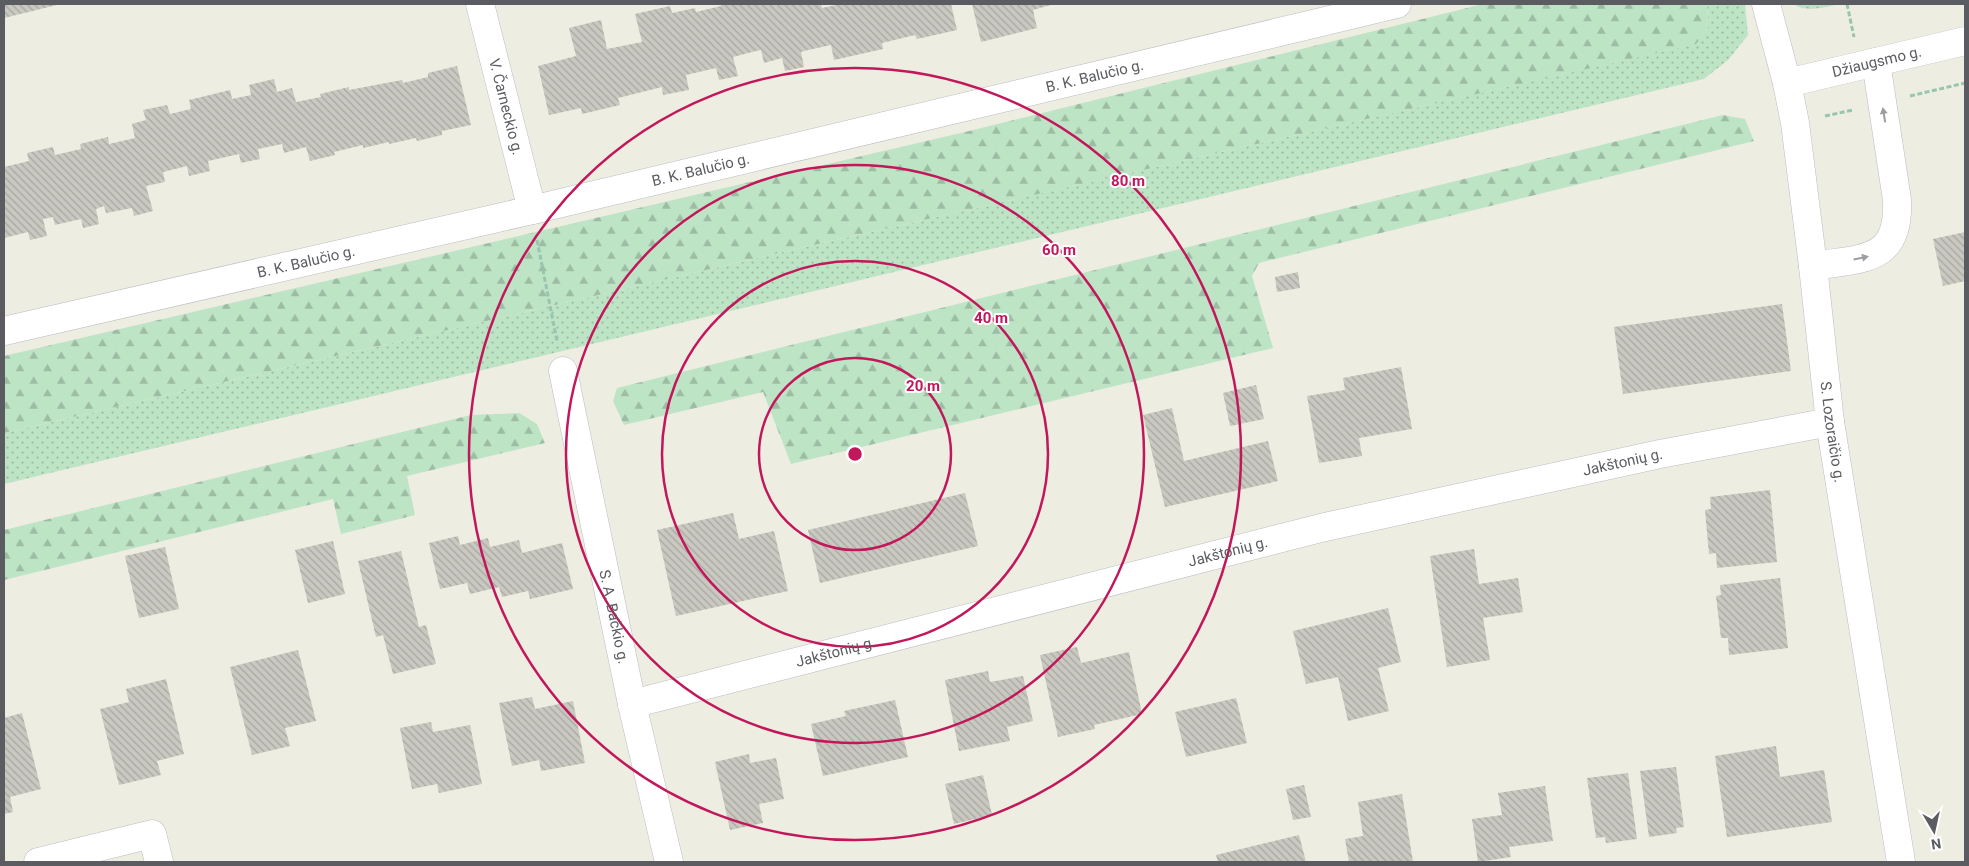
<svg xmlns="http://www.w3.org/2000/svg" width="1969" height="866" font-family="Roboto,sans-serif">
  <defs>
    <pattern id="grass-dots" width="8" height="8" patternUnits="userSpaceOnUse" patternTransform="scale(1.25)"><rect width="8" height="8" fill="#bee4c6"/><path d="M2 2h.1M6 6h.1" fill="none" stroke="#9dbca4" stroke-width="1.8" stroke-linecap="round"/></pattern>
    <pattern id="forest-firs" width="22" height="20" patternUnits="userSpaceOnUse" patternTransform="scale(1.25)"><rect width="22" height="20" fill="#bee4c6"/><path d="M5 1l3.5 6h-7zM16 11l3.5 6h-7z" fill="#9dbca4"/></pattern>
    <pattern id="building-back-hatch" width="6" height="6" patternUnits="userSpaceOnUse" patternTransform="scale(1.25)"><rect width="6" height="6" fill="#cac9c1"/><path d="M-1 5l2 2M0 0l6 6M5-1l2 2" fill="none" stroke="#a7a6a0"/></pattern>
  </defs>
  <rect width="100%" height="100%" fill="#edede1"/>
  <g fill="url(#grass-dots)">
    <polygon points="1707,4 1745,4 1748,35 1728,60 1704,79 4,484 4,433 783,252 1695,44 1708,28"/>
    <path d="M 1794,4 L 1841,4 C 1827,6 1806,14 1794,4 Z"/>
  </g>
  <g fill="url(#forest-firs)">
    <polygon points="1483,4 1707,4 1708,28 1696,44 783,252 4,433 4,356 965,132"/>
    <polygon points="1723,115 1745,119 1754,141 1259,263 1252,276 1273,348 791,464 763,392 624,425 613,401 617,388"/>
    <polygon points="519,413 537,424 545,443 407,476 415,515 341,534 333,499 4,580 4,530 471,415"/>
  </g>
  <g fill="url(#building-back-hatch)">
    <polygon points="4,4 61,4 4,18"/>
    <polygon points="721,4 821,4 822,8 841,4 951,4 957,30 917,39 915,35 882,43 883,49 834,60 831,45 804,51 801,52 804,67 785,71 782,58 764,63 761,50 756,51 733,57 738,76 719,80 716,68 686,75 689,90 663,95 662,87 618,98 620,105 582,114 581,108 549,115 538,66 576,56 569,28 601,20 607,49 642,42 635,14 670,6 672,13 695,8 696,12 721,6"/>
    <polygon points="972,4 1054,4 1033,10 1037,28 981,42"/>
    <polygon points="457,66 471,125 442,131 442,135 417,141 416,138 389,144 389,142 363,148 363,145 334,152 335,155 310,161 306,147 284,153 282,144 258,149 260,159 241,163 239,154 208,161 210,171 189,176 187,166 163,172 165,182 146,186 153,211 134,216 132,208 106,213 104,206 96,209 99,224 83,228 81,219 55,225 53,217 43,219 47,236 30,240 28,232 4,238 4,167 29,161 27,153 53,147 55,155 81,149 80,144 108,137 109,144 135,138 132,124 146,120 143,110 167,105 170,114 191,109 189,100 230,90 232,99 251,95 249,85 274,79 277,92 292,88 296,102 321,97 320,94 349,87 349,90 402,80 403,83 428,77 428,73"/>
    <polygon points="1965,232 1965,281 1943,286 1933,239"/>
    <polygon points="1298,272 1300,288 1277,292 1275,277"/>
    <polygon points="1782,304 1791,371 1623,394 1614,327"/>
    <polygon points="1401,367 1412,429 1359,438 1362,456 1319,463 1307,396 1345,390 1343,378"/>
    <polygon points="1256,385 1264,419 1230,426 1223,393"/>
    <polygon points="1172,408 1184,461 1268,441 1278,481 1165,507 1143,415"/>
    <polygon points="1770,490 1777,562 1717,568 1716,553 1709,554 1705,510 1711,509 1710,497"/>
    <polygon points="965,493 978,546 820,583 808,530"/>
    <polygon points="733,513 739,539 774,531 788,591 676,616 657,530"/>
    <polygon points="458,536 460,545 488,538 490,547 519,540 522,553 562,543 573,589 530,599 528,591 502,597 499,587 470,594 467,583 440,589 429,543"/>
    <polygon points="333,541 345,594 308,603 295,550"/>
    <polygon points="165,547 179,609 139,618 125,556"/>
    <polygon points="1474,549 1479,584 1518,578 1523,612 1483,618 1490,660 1447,667 1430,556"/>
    <polygon points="401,551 419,627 426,625 436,664 393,674 383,635 376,637 358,561"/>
    <polygon points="1780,578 1788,648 1729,655 1728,638 1721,638 1716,596 1721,595 1720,585"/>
    <polygon points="1388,608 1401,662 1378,668 1389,711 1348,721 1338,677 1306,684 1293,631"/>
    <polygon points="1077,647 1081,663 1129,652 1142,714 1094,725 1095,729 1058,737 1040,655"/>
    <polygon points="298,650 316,721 285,728 290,746 252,755 230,667"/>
    <polygon points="988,671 990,682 1023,676 1033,721 1007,727 1010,741 959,751 945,680"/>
    <polygon points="166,679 184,754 157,761 161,775 119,785 100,709 129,702 126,689"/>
    <polygon points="532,697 535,709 573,701 585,763 541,771 539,760 512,766 499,703"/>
    <polygon points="1236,698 1247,743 1186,757 1175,712"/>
    <polygon points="895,700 908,757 823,776 811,724 846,716 844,711"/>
    <polygon points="22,713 41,789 10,797 13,812 4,814 4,718"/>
    <polygon points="431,722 433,732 470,725 482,784 439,793 437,784 412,789 400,728"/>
    <polygon points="1776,746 1780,777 1824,770 1832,822 1727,837 1715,756"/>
    <polygon points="749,754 750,763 776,758 784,799 759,804 763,823 730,830 715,762"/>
    <polygon points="1676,767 1684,827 1676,828 1677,833 1649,837 1640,771"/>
    <polygon points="1628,773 1637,839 1606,843 1605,837 1596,838 1587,778"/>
    <polygon points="983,775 992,815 954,824 945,784"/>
    <polygon points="1304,785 1311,817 1293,820 1286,789"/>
    <polygon points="1545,786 1553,841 1509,847 1511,857 1478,862 1472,819 1502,815 1498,793"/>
    <polygon points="1402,794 1413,862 1349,862 1345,839 1363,836 1358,802"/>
    <polygon points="1299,835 1306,862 1218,862 1216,855"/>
  </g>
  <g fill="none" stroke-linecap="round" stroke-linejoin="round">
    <g stroke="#bcbdc3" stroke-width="29">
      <g id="street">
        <path id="s1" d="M 480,4 L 532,210"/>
        <path id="s2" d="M 1787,83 L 1795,123 L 1813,266 L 1830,422 L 1901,862"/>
        <path d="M 1813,266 C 1862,258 1900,263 1897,200 L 1876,62"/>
        <path id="s3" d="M 4,331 L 532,210 L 1397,4"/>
        <path id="s4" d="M 563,371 L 632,704 L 669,862"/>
        <path id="s5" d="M 632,704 L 1325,527 L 1660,454 L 1830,422"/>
        <polyline points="38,862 152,834 159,862"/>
      </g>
    </g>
    <g stroke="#bcbdc5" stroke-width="29">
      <g id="secondary">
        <path id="s6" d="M 1766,4 L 1787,83 L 1965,41"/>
      </g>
    </g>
    <g stroke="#97c5ae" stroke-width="3" stroke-dasharray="5 2.5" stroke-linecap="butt">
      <polyline points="1847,4 1854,37"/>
      <polyline points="1910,96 1965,83"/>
      <polyline points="1825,116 1853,110"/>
      <polyline points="537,240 557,341"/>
    </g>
    <use href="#street" stroke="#fff" stroke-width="28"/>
    <use href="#secondary" stroke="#fff" stroke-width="28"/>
  </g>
  <defs><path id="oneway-solid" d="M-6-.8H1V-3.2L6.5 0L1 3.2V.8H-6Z" transform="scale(1.25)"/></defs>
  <g fill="#9c9da1">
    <use href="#oneway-solid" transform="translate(1884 115) rotate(-99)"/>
    <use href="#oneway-solid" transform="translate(1861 258) rotate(-12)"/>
  </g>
  <g fill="none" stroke="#c2185b" stroke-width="2.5">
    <circle cx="855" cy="454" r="96"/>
    <circle cx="855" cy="454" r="193"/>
    <circle cx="855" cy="454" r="289"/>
    <circle cx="855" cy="454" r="386"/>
  </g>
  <g text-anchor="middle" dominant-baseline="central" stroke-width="4" stroke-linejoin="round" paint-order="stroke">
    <g font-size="15" fill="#5a5c62" stroke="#fff">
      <text stroke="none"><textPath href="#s6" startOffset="174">Džiaugsmo g.</textPath></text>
      <text stroke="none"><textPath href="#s3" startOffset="1120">B. K. Balučio g.</textPath></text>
      <text stroke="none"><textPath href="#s1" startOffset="106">V. Čarneckio g.</textPath></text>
      <text stroke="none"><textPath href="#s3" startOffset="715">B. K. Balučio g.</textPath></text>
      <text stroke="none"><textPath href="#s3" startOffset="310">B. K. Balučio g.</textPath></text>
      <text stroke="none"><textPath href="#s2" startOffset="352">S. Lozoraičio g.</textPath></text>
      <text stroke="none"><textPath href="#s5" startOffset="1020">Jakštonių g.</textPath></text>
      <text stroke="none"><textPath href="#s5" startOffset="615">Jakštonių g.</textPath></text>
      <text stroke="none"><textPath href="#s4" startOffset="251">S. A. Bačkio g.</textPath></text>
      <text stroke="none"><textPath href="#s5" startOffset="210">Jakštonių g.</textPath></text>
    </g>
  </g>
  <circle cx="855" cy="454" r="8" fill="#c2185b" stroke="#fff" stroke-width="2.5"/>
  <g font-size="15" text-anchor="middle" font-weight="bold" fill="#c2185b" stroke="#fff" stroke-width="4" stroke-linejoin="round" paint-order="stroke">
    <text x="1128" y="186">80 m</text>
    <text x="1059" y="255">60 m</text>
    <text x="991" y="323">40 m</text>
    <text x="923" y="391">20 m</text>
  </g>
  <rect width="1969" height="866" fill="none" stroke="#5a5c62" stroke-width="10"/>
  <g transform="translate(1934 831) rotate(171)" stroke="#ffffff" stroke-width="4" paint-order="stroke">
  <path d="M0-4L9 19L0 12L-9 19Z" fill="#5a5c62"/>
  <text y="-8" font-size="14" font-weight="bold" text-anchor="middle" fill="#5a5c62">N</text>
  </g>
</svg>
